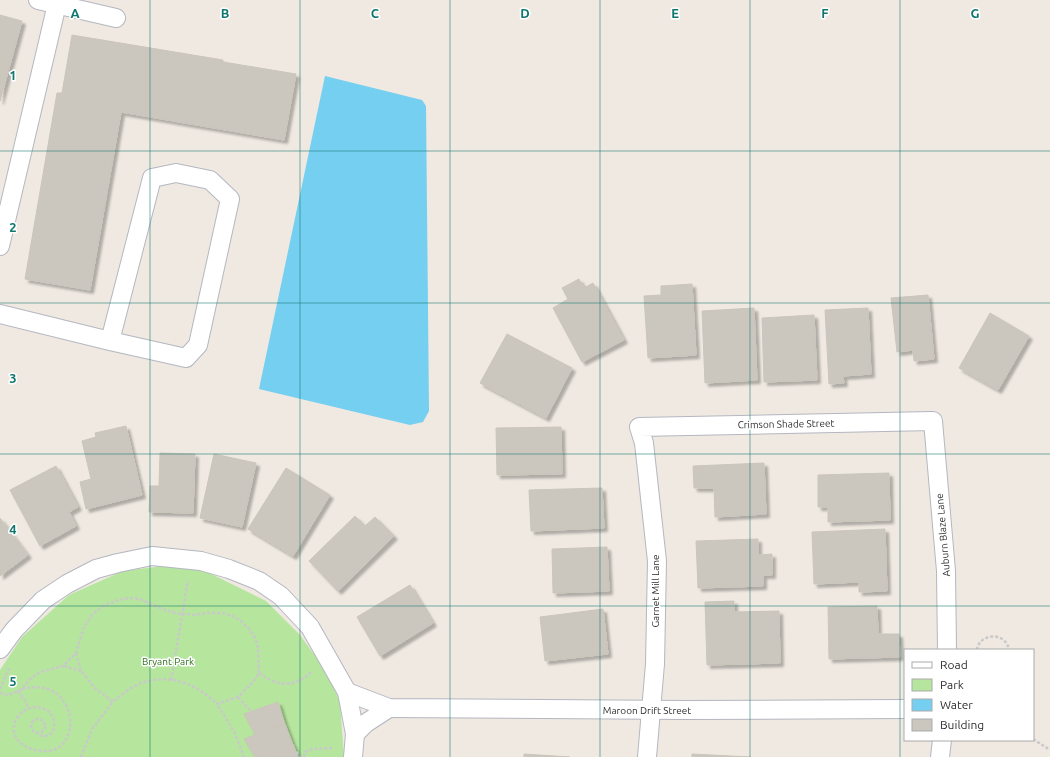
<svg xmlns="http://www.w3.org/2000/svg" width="1050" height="757" font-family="Ubuntu,sans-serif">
  <defs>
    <filter id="shadow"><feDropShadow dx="3.5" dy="3.5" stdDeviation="1" flood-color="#0004"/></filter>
  </defs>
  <rect width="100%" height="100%" fill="#efe9e1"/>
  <polygon fill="#b6e59e" points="172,565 199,568 266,601 300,635 326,671 340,702 344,757 0,757 0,670 22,637 69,595 123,571"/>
  <polygon fill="#75cff0" points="325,76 422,100 426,106 429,411 423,422 410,425 259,389"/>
  <g fill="#cbc7bf" stroke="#cbc5ba" filter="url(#shadow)">
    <polygon points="0,15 22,21 0,101"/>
    <polygon points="72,35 223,60 223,62 296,74 284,140 121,112 90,290 25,279 57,93 62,93"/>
    <polygon points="579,279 584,288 593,283 624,340 582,362 553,308 568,299 562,288"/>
    <polygon points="692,284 696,355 648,358 644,296 661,295 661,286"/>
    <polygon points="928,295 934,359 914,361 913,350 897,352 891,298"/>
    <polygon points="754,308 757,380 705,383 702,311"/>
    <polygon points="868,308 871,374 843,376 844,383 829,384 825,310"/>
    <polygon points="990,313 1029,336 998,390 959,368"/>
    <polygon points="814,315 817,380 764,382 762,318"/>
    <polygon points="507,334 572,368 546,418 480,383"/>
    <polygon points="126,426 142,495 86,509 80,482 91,479 82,441 96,437 95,433"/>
    <polygon points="561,427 562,474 497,475 496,428"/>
    <polygon points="160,453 195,454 193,513 149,512 150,486 159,486"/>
    <polygon points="214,454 256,463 242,527 200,518"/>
    <polygon points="764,463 766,514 715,517 714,488 694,488 693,466"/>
    <polygon points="56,466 78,507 69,512 76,526 40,546 10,490"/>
    <polygon points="286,468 330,495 293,556 248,529"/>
    <polygon points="889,473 890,520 828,522 828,507 818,507 818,475"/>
    <polygon points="602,488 604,528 531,531 529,490"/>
    <polygon points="355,516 365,526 375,517 394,536 338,591 309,561"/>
    <polygon points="0,518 28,555 0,576"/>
    <polygon points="885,529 887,591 859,592 859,582 814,584 812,532"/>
    <polygon points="758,539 758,555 772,554 772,575 763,575 763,586 698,588 696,541"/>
    <polygon points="607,547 609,591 553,593 552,549"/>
    <polygon points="410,585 433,623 380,656 357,617"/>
    <polygon points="734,601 734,612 779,611 780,663 707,665 705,602"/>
    <polygon points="877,606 878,634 899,634 900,657 829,659 828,607"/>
    <polygon points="603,609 608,654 545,661 540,617"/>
    <polygon points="278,702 286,728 257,738 244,714"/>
    <polygon points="285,724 294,748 269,757 255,757 244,739"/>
    <polygon points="293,744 298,757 255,757"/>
    <polygon points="524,754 570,757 524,757"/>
    <polygon points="692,754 751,757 692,757"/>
  </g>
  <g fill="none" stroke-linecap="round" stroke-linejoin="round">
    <g stroke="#b4b7c1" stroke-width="20">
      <g id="street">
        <polyline points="38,0 116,18"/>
        <polyline points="0,246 57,4"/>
        <polyline points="0,314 110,341 186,358 198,345 230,199 210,180 176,173 152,178 110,341"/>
        <polyline points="0,649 14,630 43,600 67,584 96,569 118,563 152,556 201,561 229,569 259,581 281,596 310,627 347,692 355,734 353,757"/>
        <polyline points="347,692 389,708 685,710 905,709"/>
        <polyline points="355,734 366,723 389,708"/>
        <polyline points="647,757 655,664 657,561 644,443 639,427 933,421 946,571 947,650"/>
        <polyline points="940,757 942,740"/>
      </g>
    </g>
    <g stroke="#c9c9c9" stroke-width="2.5" stroke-dasharray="3 2" stroke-linecap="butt">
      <path d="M 977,650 C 979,633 1006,631 1009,650"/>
      <path d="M 76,653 L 81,671 L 96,689 L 113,702 C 121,695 131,687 141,683 C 171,673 196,684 217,704"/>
      <polyline points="64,666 81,671"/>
      <path d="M 259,673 C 277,686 295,689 312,671"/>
      <polyline points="171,680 188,580"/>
      <polyline points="0,689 10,666"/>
      <path d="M 22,689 C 29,688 37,686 44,688 C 71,693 81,735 56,749 C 33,757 4,740 17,718 C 30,697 63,709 52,733 L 44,737 L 41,735 L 41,733"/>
      <polyline points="18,691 26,702 28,708"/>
      <polyline points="0,693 7,695 14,693 22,689 29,680 40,672 63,666 76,653 84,627 92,615 103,606 118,600 130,598 140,599 165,610 176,613 194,615 208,613 222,613 233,616 241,621 249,629 256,639 258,649 259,673 253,682 238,697 217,704 235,733 244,757"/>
      <polyline points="238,697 251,711"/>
      <circle cx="38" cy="726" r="7"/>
      <polyline points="1033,739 1050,750"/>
      <polyline points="296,752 301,757"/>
      <polyline points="81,757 92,729 113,702"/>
      <polyline points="304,757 305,752 312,749 334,748"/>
    </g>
    <use href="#street" stroke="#fff" stroke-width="18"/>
  </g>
  <path fill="none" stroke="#0f766e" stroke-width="1" stroke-opacity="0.55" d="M 150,0 L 150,757M 300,0 L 300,757M 450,0 L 450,757M 600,0 L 600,757M 750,0 L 750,757M 900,0 L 900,757M 0,151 L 1050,151M 0,303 L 1050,303M 0,454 L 1050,454M 0,606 L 1050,606"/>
  <g text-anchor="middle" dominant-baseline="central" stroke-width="3" stroke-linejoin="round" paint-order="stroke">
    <g font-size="10" fill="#2e2e2e" stroke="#fff">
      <text transform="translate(786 424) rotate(-1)">Crimson Shade Street</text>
      <text transform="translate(943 535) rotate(-95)">Auburn Blaze Lane</text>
      <text transform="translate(655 591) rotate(-90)">Garnet Mill Lane</text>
      <text x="647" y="710">Maroon Drift Street</text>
    </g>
    <g font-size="10" fill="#2c6e1b" stroke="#fff">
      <text x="168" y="661">Bryant Park</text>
    </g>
  </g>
  <g font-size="13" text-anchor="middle" font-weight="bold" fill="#0f766e" stroke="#fff" stroke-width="3" stroke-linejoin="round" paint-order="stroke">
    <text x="75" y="18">A</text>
    <text x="225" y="18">B</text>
    <text x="375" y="18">C</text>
    <text x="525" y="18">D</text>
    <text x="675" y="18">E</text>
    <text x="825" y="18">F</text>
    <text x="975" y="18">G</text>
    <text x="13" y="80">1</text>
    <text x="13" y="232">2</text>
    <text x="13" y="383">3</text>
    <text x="13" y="534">4</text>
    <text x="13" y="686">5</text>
  </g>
  <rect x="904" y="649" width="130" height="92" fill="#ffffff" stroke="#ababab"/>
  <rect x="912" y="662" width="20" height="6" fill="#ffffff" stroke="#ababab"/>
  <text x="940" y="669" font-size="12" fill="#2e2e2e">Road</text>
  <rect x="912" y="679" width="20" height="12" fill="#b6e59e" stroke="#ababab"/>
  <text x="940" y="689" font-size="12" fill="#2e2e2e">Park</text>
  <rect x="912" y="699" width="20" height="12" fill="#75cff0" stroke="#ababab"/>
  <text x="940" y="709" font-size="12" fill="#2e2e2e">Water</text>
  <rect x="912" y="719" width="20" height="12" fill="#cbc7bf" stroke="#ababab"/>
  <text x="940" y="729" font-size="12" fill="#2e2e2e">Building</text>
</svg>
